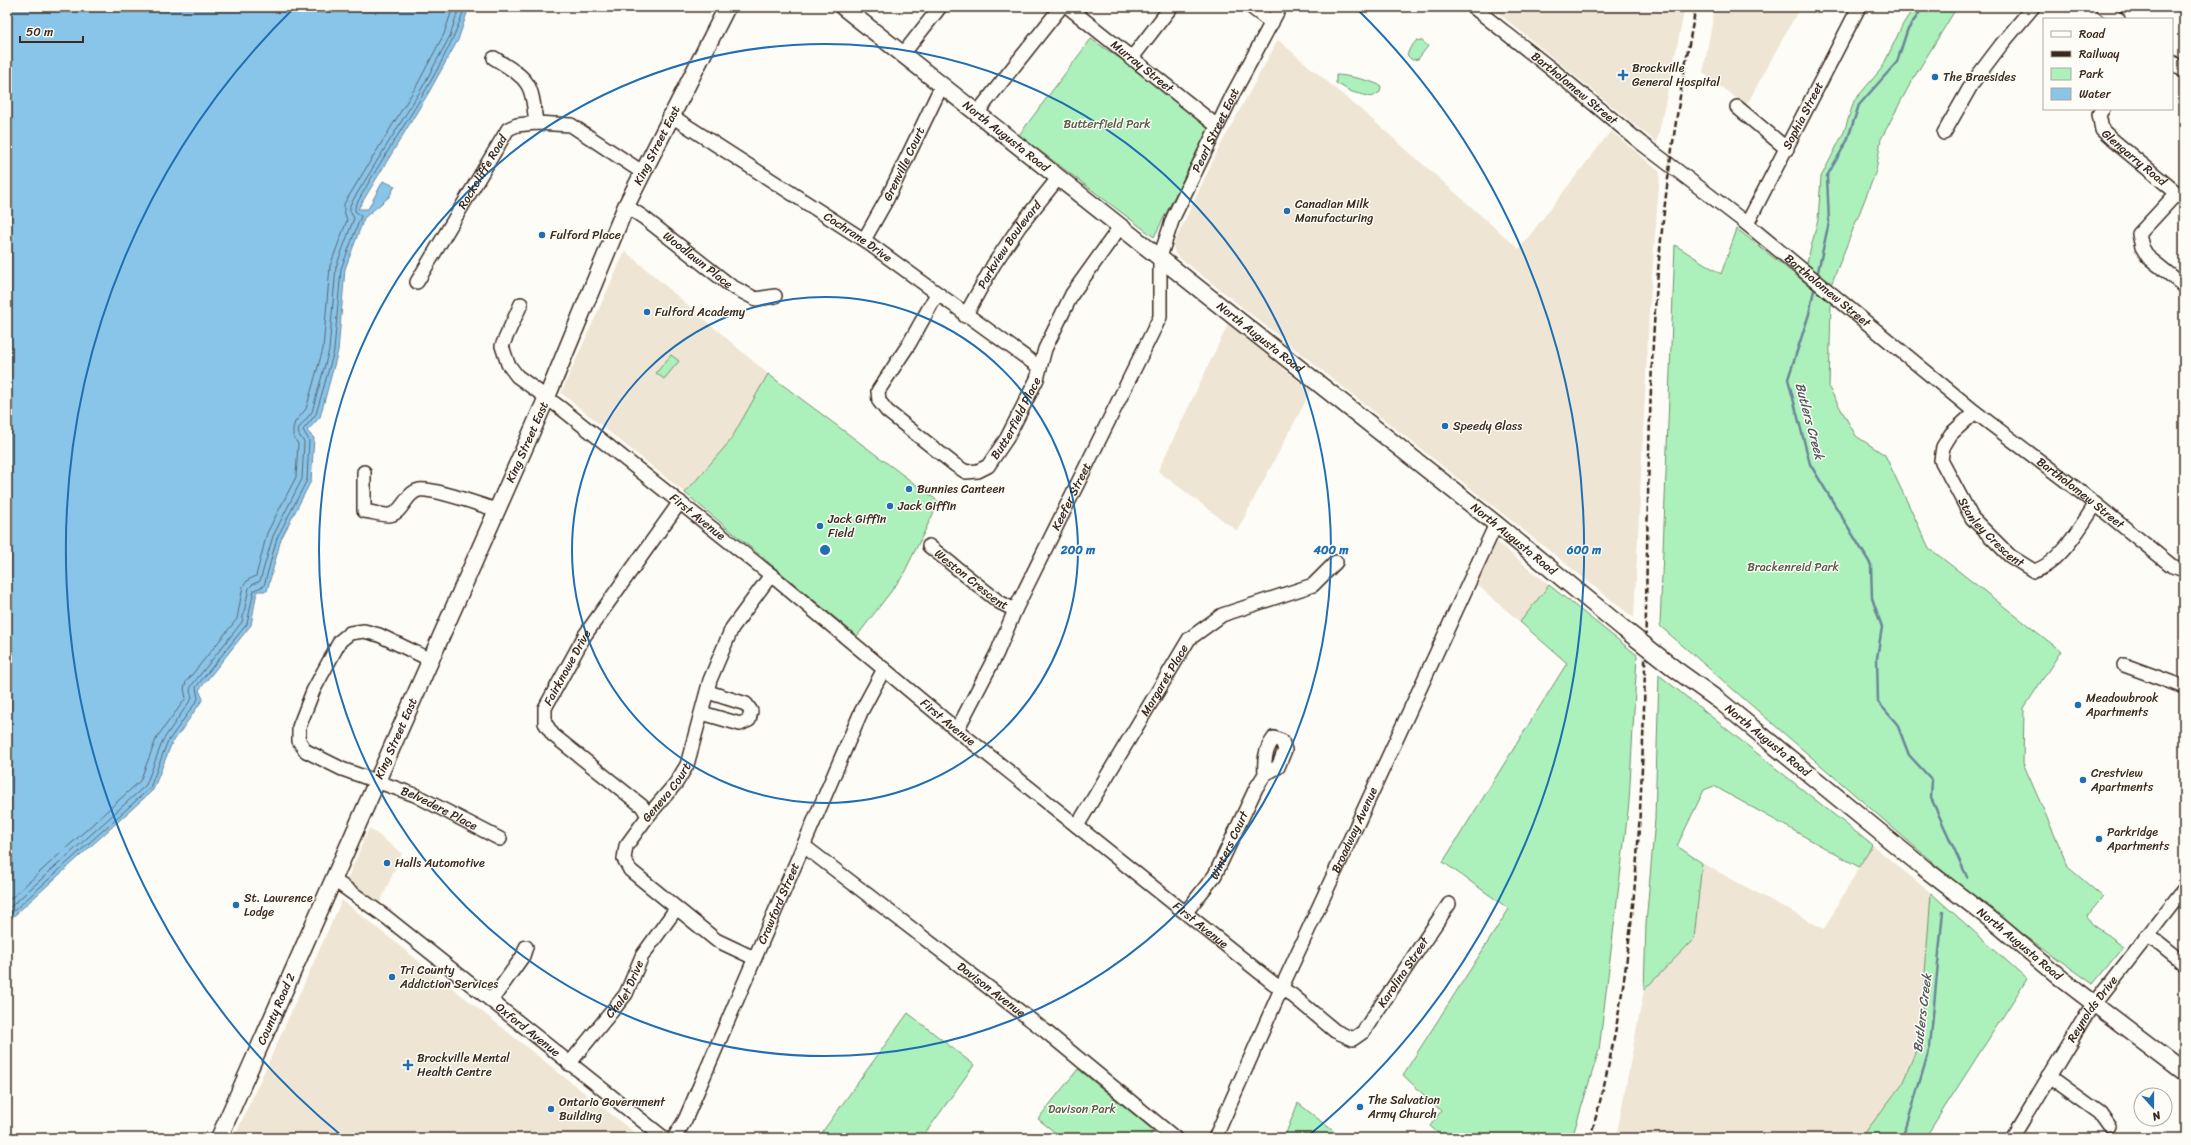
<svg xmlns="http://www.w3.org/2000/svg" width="2191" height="1145" font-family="Sriracha,sans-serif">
  <rect width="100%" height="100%" fill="#fdfcf7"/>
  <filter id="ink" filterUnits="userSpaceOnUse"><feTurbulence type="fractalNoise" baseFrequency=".025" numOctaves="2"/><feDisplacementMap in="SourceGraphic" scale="8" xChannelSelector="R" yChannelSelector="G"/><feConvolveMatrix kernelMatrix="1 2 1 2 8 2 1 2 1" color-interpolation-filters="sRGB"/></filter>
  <g filter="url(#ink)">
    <g fill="#efe5d4">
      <polygon points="1491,7 1685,7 1657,143"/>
      <polygon points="1715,7 1800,7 1746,106 1703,73"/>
      <polygon points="1278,40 1374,121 1519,249 1611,131 1660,172 1649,315 1634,618 1175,254 1173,245 1220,146"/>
      <polygon points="625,251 768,374 730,441 685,493 561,393"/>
      <polygon points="1228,324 1311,391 1237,531 1158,471"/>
      <polygon points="1497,542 1549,585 1520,622 1476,584"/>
      <polygon points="369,828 402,853 379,905 347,880"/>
      <polygon points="1872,845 1931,893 1920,1041 1902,1084 1861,1138 1616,1138 1644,990 1694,939 1702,863 1824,929"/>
      <polygon points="342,900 641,1138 234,1138"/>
    </g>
    <g fill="#acf1bc" stroke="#748e6d">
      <polygon points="1914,7 1957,7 1910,84 1881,139 1876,171 1831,285 1807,263 1818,220 1821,177 1844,132 1854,101 1882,68 1903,24"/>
      <polygon points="1091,39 1130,65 1210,126 1154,237 1019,135"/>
      <polygon points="1417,40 1422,41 1428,46 1418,59 1412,60 1407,55 1410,48"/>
      <path d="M 1336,75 C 1346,75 1373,81 1381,86 L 1380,92 L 1372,97 L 1352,92 L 1336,83 Z"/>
      <polygon points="1737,229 1831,303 1829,388 1856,436 1885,455 1929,548 2061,651 2024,708 2023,763 2069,868 2103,897 2087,916 2092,924 2124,946 2093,984 1982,905 1660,626 1675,245 1721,274"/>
      <polygon points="671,355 679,361 664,379 656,373"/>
      <polygon points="768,374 939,502 902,577 857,636 685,493 730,441"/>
      <polygon points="1549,585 1637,655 1629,802 1599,1050 1572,1138 1444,1138 1430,1126 1441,1111 1403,1075 1509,909 1443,862 1567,663 1520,622"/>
      <polygon points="1659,675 1872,845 1859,867 1714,786 1704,790 1677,846 1702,863 1694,939 1644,990 1646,924 1655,819"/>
      <polygon points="1931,893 2027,979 1925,1138 1861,1138 1902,1084 1920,1041"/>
      <polygon points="908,1013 974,1065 922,1138 818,1138"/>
      <polygon points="1078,1069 1153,1130 1149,1138 1062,1138 1038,1119"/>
      <polygon points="1298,1103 1342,1138 1284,1138"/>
    </g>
    <polygon fill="#89c4e9" stroke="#6a8698" points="7,7 469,7 458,40 429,92 358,209 368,209 383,181 395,186 389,197 364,218 345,269 338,351 320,417 307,431 314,438 311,481 281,539 267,591 257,591 251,625 199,690 203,699 171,745 153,790 7,922"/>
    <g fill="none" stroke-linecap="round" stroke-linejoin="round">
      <g stroke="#5a686f" stroke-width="1">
        <polyline points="7,902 140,781 157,737 186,698 184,689 186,682 237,619 243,586 248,580 256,576 267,533 296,477 298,444 293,436 293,428 295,422 306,409 323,349 330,266 347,220 344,211 344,204 417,85 444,34 453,7"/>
        <polyline points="7,910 146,785 163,740 192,698 190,690 192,685 242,622 249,588 253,584 260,581 273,536 302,479 304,442 299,435 298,429 312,412 329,350 336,267 354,218 350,211 350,205 422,88 450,36 459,7"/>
        <path d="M 7,917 L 150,788 L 167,743 L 198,699 L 196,687 L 247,624 L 254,590 L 264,586 L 277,538 L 307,480 L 309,440 L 303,430 L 316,414 L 334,351 L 341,269 L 361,216 L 355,211 L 355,207 C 391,139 440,81 465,7"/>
      </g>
      <g stroke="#6a8698" stroke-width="2.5">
        <polyline points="1817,276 1829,222 1827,176 1847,141 1859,105 1897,62 1907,31 1923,7"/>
        <polyline points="1815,285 1809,314 1788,379 1810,464 1871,565 1872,598 1882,627 1877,658 1878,702 1897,724 1909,755 1932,780 1931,798 1967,877"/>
        <polyline points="1901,1138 1906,1128 1930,1047 1943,911"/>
      </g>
      <g stroke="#3b2a1e" stroke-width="16">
        <g id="minor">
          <path id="s1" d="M 1068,7 L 1217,126"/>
          <polyline points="1251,7 1272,23"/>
          <path id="s2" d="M 1473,7 L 1554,71 L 1641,143 L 1742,220 L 1975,412 L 2078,490 L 2172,566 L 2184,570"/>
          <polyline points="2103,7 2118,19"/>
          <polyline points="903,54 940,7"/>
          <path d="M 494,58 C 530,81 531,80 536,123"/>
          <polyline points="1131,59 1171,7"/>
          <polyline points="2172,62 2184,71"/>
          <polyline points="1737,107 1787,149"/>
          <path id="s3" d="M 2103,109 L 2099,114 L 2102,130 L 2114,141 L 2184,199"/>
          <polyline points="977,113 1061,7"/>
          <path id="s4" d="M 670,115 L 864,240 L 1039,367"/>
          <polyline points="1944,133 1973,82 2001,45 2033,7"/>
          <polyline points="2177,193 2139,234 2142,247 2148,257 2184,286"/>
          <path id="s5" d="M 626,206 L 643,217 L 731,286 L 756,299 L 775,296"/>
          <path id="s6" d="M 1747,224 L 1859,7"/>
          <path id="s7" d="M 864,240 L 887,199 L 942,85"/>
          <path id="s8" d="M 417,282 L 508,129 L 517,125 L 536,123 L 571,125 L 642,172"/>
          <path id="s9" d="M 937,294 L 909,344 L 878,391 L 879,401 L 887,411 L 955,465 L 966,472 L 978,471 L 988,466 L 1007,438 L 1037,379 L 1045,349 L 1072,294 L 1120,227"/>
          <path id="s10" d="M 521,304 L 502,346 L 508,364 L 517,376 L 562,409 L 771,575 L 957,730 L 1273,983 L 1292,995 L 1335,1031 L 1353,1039 L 1363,1032 L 1449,904"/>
          <path id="s11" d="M 965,316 L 994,264 L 1019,227 L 1059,177"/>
          <path id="s12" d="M 1975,412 L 1951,434 L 1943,447 L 1941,460 L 1972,518 L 2010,556 L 2034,571 C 2059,564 2081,527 2095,505"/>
          <path d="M 364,472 L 364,511 C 372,512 381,515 389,515 C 403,514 405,493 419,490 C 435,488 480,505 497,510"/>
          <path id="s13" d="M 929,546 L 999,602 L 1015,610"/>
          <path id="s14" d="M 431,660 L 379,635 L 364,631 L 350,633 L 340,641 L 313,691 L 299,727 L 299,741 L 306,751 L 342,769 L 415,795 L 500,839"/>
          <polyline points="2124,665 2184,687"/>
          <polyline points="702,713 740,724 749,720 751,711 746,704 708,692"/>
          <path id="s15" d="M 957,730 L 997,653 L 1015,610 L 1160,317 L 1160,257 L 1173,218 L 1233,94 L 1280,7"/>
          <path id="s16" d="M 648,816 L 642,806 L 553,735 L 545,723 L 545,708 L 585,635 L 680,502"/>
          <path id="s17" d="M 1077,826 L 1189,639 L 1222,615 L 1313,585 L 1336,562"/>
          <path id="s18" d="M 804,846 L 1044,1030 L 1175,1138"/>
          <path id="s19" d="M 334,880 L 386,917 L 664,1138"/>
          <path id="s20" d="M 1186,912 L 1215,875 L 1256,788 L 1265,774 L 1278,767 L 1285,750 L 1282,741 L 1274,738 C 1265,750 1264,760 1265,774"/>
          <polyline points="2146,936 2158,942 2184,963"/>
          <path id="s21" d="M 754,958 L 716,940 L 630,870 L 624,859 L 626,846 L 648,816 L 676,783 L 687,765 L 710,680 L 732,628 L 771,575"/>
          <polyline points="491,1001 523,956 526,947"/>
          <path id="s22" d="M 569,1064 L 626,994 L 642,956 L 676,909"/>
          <polyline points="2049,1076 2100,1113 2110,1127"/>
          <path id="s23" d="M 674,1138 L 685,1120 L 861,712 L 884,669"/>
          <path id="s24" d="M 1215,1138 L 1286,978 L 1496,524"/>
          <path id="s25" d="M 2012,1138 L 2088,1012 L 2184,889"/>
        </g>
      </g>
      <g stroke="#3b2a1e" stroke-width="19">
        <g id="major">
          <path id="s26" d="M 843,7 L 1496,524 L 1624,629"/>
          <path id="s27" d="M 1675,669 L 1721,702 L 1925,869 L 1998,925 L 2062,979 L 2184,1072"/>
          <path id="s28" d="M 219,1138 L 547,397 L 626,206 L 727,7"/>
        </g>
      </g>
      <use href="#minor" stroke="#fdfcf7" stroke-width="13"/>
      <use href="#major" stroke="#fdfcf7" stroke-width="16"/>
      <path stroke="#3b2a1e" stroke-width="2.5" stroke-dasharray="6 3" stroke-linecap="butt" d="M 1590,1138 C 1631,998 1640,853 1644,708 C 1647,593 1647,479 1652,364 C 1657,244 1673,125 1696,7"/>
      <g stroke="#3b2a1e" stroke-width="19" stroke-linecap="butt">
        <polyline id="major-bridge" points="1624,629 1675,669"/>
      </g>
      <use href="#major-bridge" stroke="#fdfcf7" stroke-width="16"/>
    </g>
  </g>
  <g fill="none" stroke="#1f6fb2" stroke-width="2">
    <circle cx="825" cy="550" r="253"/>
    <circle cx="825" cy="550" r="506"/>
    <path d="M342 1136A759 759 0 0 1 293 9M1357 9A759 759 0 0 1 1308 1136"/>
  </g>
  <g fill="#1f6fb2" stroke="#fdfcf7" stroke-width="1.5">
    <path d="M1621 69h4v4h4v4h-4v4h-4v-4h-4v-4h4z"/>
    <circle cx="1935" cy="77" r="4"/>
    <circle cx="1287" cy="211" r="4"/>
    <circle cx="542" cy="235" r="4"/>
    <circle cx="647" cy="312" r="4"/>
    <circle cx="1445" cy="426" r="4"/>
    <circle cx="909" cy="489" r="4"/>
    <circle cx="890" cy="506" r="4"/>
    <circle cx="820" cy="526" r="4"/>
    <circle cx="2078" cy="705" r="4"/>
    <circle cx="2083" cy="780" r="4"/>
    <circle cx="2099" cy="839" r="4"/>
    <circle cx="387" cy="863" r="4"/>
    <circle cx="236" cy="905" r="4"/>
    <circle cx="392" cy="977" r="4"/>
    <path d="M406 1059h4v4h4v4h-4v4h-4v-4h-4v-4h4z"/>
    <circle cx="1360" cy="1107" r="4"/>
    <circle cx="551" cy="1109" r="4"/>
  </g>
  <g text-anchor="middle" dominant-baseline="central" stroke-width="3" stroke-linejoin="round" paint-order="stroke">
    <g font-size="12" fill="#3b2a1e" stroke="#fdfcf7">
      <text stroke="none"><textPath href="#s1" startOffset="95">Murray Street</textPath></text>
      <text stroke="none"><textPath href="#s2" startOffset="130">Bartholomew Street</textPath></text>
      <text stroke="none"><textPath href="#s6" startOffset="122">Sophia Street</textPath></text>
      <text stroke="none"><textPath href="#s15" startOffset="659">Pearl Street East</textPath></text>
      <text stroke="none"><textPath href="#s26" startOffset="208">North Augusta Road</textPath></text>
      <text stroke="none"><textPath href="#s28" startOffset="1085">King Street East</textPath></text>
      <text stroke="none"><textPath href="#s3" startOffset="65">Glengarry Road</textPath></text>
      <text stroke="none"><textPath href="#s7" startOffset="86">Grenville Court</textPath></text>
      <text stroke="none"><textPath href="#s8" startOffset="128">Rockcliffe Road</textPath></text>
      <text stroke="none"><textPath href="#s4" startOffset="224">Cochrane Drive</textPath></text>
      <text stroke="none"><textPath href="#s11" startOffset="84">Parkview Boulevard</textPath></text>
      <text stroke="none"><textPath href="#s5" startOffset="90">Woodlawn Place</textPath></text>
      <text stroke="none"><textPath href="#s2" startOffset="454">Bartholomew Street</textPath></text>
      <text stroke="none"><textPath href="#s26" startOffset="532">North Augusta Road</textPath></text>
      <text stroke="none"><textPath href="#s9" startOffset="315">Butterfield Place</textPath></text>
      <text stroke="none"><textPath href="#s28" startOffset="761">King Street East</textPath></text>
      <text stroke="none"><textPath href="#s2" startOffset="778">Bartholomew Street</textPath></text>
      <text stroke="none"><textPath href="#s15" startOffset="260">Keefer Street</textPath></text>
      <text stroke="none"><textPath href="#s10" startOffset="309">First Avenue</textPath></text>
      <text stroke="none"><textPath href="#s12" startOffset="150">Stanley Crescent</textPath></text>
      <text stroke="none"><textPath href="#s26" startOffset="856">North Augusta Road</textPath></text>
      <text stroke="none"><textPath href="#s13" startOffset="54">Weston Crescent</textPath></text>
      <text stroke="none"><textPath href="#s16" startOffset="201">Fairknowe Drive</textPath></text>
      <text stroke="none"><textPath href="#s17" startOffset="170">Margaret Place</textPath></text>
      <text stroke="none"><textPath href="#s10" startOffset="633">First Avenue</textPath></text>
      <text stroke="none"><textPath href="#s28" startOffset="437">King Street East</textPath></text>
      <text stroke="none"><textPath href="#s27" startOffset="117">North Augusta Road</textPath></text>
      <text stroke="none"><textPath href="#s21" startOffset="246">Geneva Court</textPath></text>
      <text stroke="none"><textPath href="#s14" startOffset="367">Belvedere Place</textPath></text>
      <text stroke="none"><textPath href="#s24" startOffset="338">Broadway Avenue</textPath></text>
      <text stroke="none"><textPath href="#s20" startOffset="80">Winters Court</textPath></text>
      <text stroke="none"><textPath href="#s23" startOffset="257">Crawford Street</textPath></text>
      <text stroke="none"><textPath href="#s10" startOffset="957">First Avenue</textPath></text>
      <text stroke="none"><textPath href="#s27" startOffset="441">North Augusta Road</textPath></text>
      <text stroke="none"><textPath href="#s10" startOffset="1232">Karolina Street</textPath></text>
      <text stroke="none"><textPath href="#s22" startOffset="94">Chalet Drive</textPath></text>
      <text stroke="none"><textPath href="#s18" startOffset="236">Davison Avenue</textPath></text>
      <text stroke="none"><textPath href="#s28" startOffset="141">County Road 2</textPath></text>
      <text stroke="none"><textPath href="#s25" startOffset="152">Reynolds Drive</textPath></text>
      <text stroke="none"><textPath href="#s19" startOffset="245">Oxford Avenue</textPath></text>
    </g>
    <g font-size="12" fill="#3b2a1e" stroke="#fdfcf7" text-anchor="start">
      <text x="1632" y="68">Brockville<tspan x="1632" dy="14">General Hospital</tspan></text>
      <text x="1943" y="77">The Braesides</text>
      <text x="1295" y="204">Canadian Milk<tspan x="1295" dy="14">Manufacturing</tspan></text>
      <text x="550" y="235">Fulford Place</text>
      <text x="655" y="312">Fulford Academy</text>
      <text x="1453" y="426">Speedy Glass</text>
      <text x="917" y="489">Bunnies Canteen</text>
      <text x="898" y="506">Jack Giffin</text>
      <text x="828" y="519">Jack Giffin<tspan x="828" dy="14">Field</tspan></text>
      <text x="2086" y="698">Meadowbrook<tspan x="2086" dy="14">Apartments</tspan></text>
      <text x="2091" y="773">Crestview<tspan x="2091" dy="14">Apartments</tspan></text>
      <text x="2107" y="832">Parkridge<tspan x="2107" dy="14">Apartments</tspan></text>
      <text x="395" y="863">Halls Automotive</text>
      <text x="244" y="898">St. Lawrence<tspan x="244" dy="14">Lodge</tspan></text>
      <text x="400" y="970">Tri County<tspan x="400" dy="14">Addiction Services</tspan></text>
      <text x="417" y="1058">Brockville Mental<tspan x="417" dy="14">Health Centre</tspan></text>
      <text x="1368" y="1100">The Salvation<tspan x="1368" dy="14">Army Church</tspan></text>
      <text x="559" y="1102">Ontario Government<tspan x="559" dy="14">Building</tspan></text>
    </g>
    <g font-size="12" fill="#575c46" stroke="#fdfcf7">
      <text x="1107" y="124">Butterfield Park</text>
      <text x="1793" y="567">Brackenreid Park</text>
      <text x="1082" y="1109">Davison Park</text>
    </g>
    <g font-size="13" font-style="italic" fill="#52585b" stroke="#fdfcf7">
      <text transform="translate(1810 421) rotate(75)">Butlers Creek</text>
      <text transform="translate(1922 1013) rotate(-83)">Butlers Creek</text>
    </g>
  </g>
  <circle cx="825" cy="550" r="6" fill="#1f6fb2" stroke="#fdfcf7" stroke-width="2"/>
  <g font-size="12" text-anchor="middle" font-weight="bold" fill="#1f6fb2" stroke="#fdfcf7" stroke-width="3" stroke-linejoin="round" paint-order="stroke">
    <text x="1078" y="554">200 m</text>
    <text x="1331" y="554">400 m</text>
    <text x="1584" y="554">600 m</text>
  </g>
  <rect width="2191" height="1145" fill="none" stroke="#fdfcf7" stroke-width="24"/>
  <rect x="12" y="12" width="2167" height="1121" fill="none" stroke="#3b2a1e" stroke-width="1.5" filter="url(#ink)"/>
  <rect x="2043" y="18" width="130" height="92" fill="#fdfcf7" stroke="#afa8a0"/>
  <rect x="2051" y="31" width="20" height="6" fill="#fdfcf7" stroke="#afa8a0"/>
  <text x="2079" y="38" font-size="12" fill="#3b2a1e">Road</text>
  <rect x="2051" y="51" width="20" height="6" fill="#3b2a1e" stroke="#afa8a0"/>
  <text x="2079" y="58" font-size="12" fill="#3b2a1e">Railway</text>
  <rect x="2051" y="68" width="20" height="12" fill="#acf1bc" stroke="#afa8a0"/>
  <text x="2079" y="78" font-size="12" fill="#3b2a1e">Park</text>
  <rect x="2051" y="88" width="20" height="12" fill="#89c4e9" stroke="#afa8a0"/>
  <text x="2079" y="98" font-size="12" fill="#3b2a1e">Water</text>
  <g transform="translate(2153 1107) rotate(159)"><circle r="19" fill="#fdfcf7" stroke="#afa8a0"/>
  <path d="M0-3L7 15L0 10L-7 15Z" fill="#1f6fb2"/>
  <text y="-6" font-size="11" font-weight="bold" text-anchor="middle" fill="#3b2a1e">N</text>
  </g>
  <path d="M20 36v6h63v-6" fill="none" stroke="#3b2a1e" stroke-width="2"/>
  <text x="26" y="36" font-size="12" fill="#3b2a1e" stroke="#fdfcf7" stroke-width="3" paint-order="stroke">50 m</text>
</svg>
